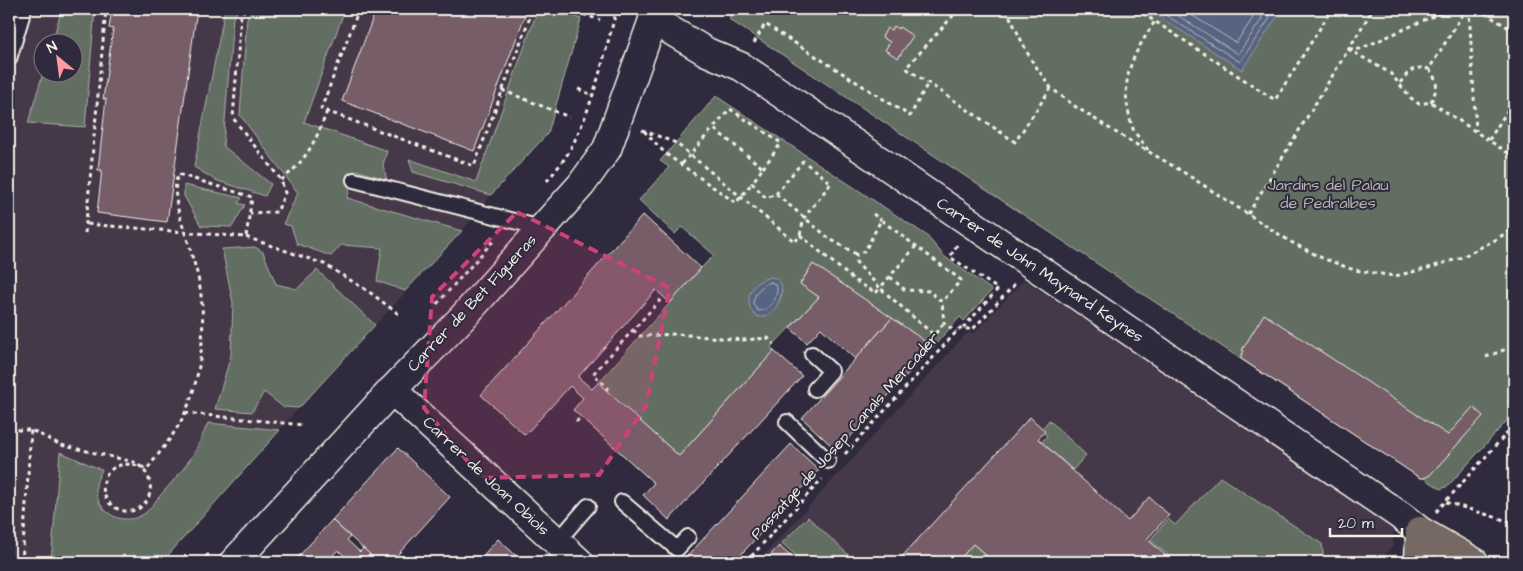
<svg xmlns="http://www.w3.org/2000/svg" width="1523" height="571" font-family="'Architects Daughter',sans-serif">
  <rect width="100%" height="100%" fill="#2f2a3d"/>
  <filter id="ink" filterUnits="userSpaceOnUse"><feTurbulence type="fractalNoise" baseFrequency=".02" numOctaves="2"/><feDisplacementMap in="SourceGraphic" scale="10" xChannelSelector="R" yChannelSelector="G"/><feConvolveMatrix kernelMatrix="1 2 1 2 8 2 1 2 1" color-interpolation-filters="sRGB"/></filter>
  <g filter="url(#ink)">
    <g fill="#44394a" fill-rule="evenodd">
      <path d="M 9,9 L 586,9 L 581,19 L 548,133 L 491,195 L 462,231 L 299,408 L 162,562 L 9,562 ZM 42,42 L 72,42 L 72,72 L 42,72 Z"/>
      <polygon points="1024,280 1387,519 1394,529 1393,546 1377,562 758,562 966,334 975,332"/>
    </g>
    <g fill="#636e63" stroke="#acb0a6" fill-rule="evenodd">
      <polygon points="62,9 95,9 85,127 28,123 43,73 72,72 72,42 52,42"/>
      <polygon points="225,9 239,9 233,18 223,146 271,184 265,196 215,180 194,167"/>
      <polygon points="253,9 345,9 304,122 387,151 383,165 387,180 356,170 347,198 462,231 405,291 377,281 382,248 341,245 331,256 297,244 291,226 283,224 298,193 240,115 247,18"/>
      <polygon points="538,9 554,9 581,19 548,133 491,195 413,172 409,159 476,182"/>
      <polygon points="729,9 1514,9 1514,413 1448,486 1441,489 1424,478 1420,478 730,20"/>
      <path d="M 716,96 L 926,235 L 945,257 L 992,290 L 964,321 L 960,317 L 933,347 L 813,264 L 800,283 L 819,297 L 771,347 L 774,351 L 679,456 L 598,383 L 701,268 L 714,255 L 682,227 L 675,234 L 639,200 L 669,167 L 660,161 ZM 767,278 L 777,279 C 789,293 776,310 763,316 L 749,300 L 755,287 Z"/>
      <polygon points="184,185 242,198 238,203 245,205 232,227 201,226 184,196"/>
      <polygon points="255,247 263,252 276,284 297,289 317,270 375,325 299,408 283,407 264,392 252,412 215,409 231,355 233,303 222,249"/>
      <polygon points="1049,420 1086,455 1073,470 1042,442 1047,436 1041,430"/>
      <path d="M 208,423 L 280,430 L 162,562 L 51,562 L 60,452 L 102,470 C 99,476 96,481 96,488 C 96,511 120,526 140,516 C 149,512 153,504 159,497 C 170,484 182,472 191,458 C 198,447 203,434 208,423 Z"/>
      <polygon points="1220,477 1322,544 1324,562 1176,562 1150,540 1168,519 1175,525"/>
      <polygon points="808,517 856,562 803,562 782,543"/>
      <polygon points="973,544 994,562 961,562 959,560"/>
    </g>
    <g fill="#576481" stroke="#969caa">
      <polygon points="1150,9 1268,9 1278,15 1242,70 1149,10"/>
      <path d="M 771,277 L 777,279 L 781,284 C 783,292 780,300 776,307 C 752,339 732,285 771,277 Z"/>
    </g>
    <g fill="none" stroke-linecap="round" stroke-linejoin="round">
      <g stroke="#b5b9bf" stroke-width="1">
        <polyline points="1156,9 1240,62 1270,18 1266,9"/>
        <polyline points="1168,9 1238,54 1262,19 1260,9"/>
        <polyline points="1182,9 1236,43 1253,18 1253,9"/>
        <path d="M 771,282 L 777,286 C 778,298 770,311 758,311 L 753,304 C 754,293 761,285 771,282 Z"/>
      </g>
    </g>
    <g fill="#765d68" stroke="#f4f1e8">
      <polygon points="112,9 197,9 167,222 97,213 102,170 98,170 106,99 103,99 113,29 109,28"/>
      <polygon points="376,9 514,9 526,13 474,151 342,101"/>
      <polygon points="894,26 898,29 899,27 913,36 898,58 885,50 890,42 882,37 887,28 891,30"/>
      <polygon points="643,215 701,268 670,303 656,290 578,377 592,389 598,383 679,456 774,351 802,376 669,520 643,495 654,483 573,410 583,398 570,386 525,435 481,395"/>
      <polygon points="813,264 892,318 855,359 821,328 807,343 790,328 819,297 800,284"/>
      <polygon points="1264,314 1448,435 1473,407 1483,416 1430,475 1424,478 1420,478 1240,358 1244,351 1242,350"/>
      <polygon points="892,318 933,347 837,451 802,418"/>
      <polygon points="1030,417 1045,431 1038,439 1128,521 1149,497 1169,515 1147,539 1173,562 994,562 973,544 959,560 961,562 897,562"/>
      <polygon points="791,444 819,470 734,562 682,562"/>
      <polygon points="398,448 450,497 391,562 378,562 332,520"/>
      <polygon points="332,520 350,537 347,540 360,552 363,548 370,554 363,562 345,562 348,559 338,550 328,560 330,562 304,562 298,557"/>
      <polygon points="498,539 523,562 477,562"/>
      <polygon points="779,546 797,562 764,562"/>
    </g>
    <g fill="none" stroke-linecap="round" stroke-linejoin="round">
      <g stroke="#f4f1e8" stroke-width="18">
        <g id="service">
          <polyline points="9,59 24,9"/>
          <polyline points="354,180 541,228"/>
          <polyline points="812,354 831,371 815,389"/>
          <polyline points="787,422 828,461"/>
          <polyline points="622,502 677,549 688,537"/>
          <polyline points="557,542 588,506"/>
        </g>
      </g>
      <g stroke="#f4f1e8" stroke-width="31">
        <g id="minor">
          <polyline points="653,20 707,52 742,67 1401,516 1420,531"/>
          <polyline points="392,390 579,562"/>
          <polyline points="234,562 392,390 463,317 581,185 607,149 653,20 654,9"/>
        </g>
      </g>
      <g stroke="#f4f1e8" stroke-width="31">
        <polyline id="primary" points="1419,562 1420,531 1474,562"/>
      </g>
      <g stroke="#f4f1e8" stroke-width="3" stroke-dasharray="4 4" stroke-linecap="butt">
        <polyline points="245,9 241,14 233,118 281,180 285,193 277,212 250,213"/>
        <polyline points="359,9 321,109 474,166 533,9"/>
        <polyline points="568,9 600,20"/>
        <polyline points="959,9 906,68 1015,142 1051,88"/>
        <polyline points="1006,9 1030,58 1051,88 1076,107 1115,132 1180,170 1291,242 1322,258 1354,270 1395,276 1425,269 1460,258 1497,239 1514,227"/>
        <polyline points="1136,9 1275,100 1332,9"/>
        <polyline points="1469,9 1476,131"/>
        <polyline points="1478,9 1514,31"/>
        <polyline points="754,43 765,24 910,116 928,83"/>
        <polyline points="1348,49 1390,73 1411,98 1419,104 1431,102 1514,157"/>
        <polyline points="1349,49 1360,49 1449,9"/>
        <path d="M 1400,83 C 1410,70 1412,66 1429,69"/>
        <polyline points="578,89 590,94"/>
        <polyline points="502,90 569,117"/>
        <path d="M 1431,102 C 1438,86 1439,83 1429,69 L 1466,9"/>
        <polyline points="642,130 676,143 795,242 800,235 804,218 831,183 803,161 776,194"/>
        <polyline points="644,131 666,154 736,203 752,183"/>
        <polyline points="1489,140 1514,100"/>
        <path d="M 1148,150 C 1144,144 1138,137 1134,131 C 1130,123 1129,113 1127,104 C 1123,69 1137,50 1155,21"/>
        <polyline points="682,164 713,128"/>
        <polyline points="763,168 781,143 730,109 713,128 763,168 752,183 766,198 776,194 830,239 856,254"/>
        <path d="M 281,180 C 305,163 317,139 327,111"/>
        <path d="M 547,181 C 556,170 566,158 572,146 C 593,105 603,60 615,16 L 619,9"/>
        <polyline points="873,214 881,220"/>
        <polyline points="1248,214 1373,9"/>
        <polyline points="85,233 106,9"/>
        <polyline points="800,235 854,280 876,293 880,288 934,335 944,323"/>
        <polyline points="246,237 324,264 368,291 400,315"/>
        <polyline points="957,245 950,257 998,289 963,328"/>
        <polyline points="916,246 880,288 856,262 856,254 865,251 881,220 961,280 942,302"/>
        <polyline points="890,277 905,290 929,291 942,302 944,323 956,332"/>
        <polyline points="437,304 495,239"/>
        <polyline points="633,330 640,336 676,334 743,340 768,338 774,344"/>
        <polyline points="1486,357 1514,346"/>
        <polyline points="606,390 608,388 593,374 663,297"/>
        <polyline points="185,413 303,425"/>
        <polyline points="576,422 581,417"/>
        <path d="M 9,430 L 31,430 L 61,445 L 134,462 C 166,481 146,521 118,509 C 90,497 103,449 147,469 C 160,452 176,433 185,413 C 203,373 207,320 198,277 C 196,267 192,258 190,248 C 183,224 170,198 178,174 L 252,197 L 246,237 L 86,224"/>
        <polyline points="845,454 959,329 973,329 1015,284"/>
        <polyline points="1446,502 1514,523"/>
        <polyline points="1436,512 1514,425"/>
        <polyline points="22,562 31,430"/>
        <polyline points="200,562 209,554"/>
        <polyline points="746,562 822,479"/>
      </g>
      <use href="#service" stroke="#2f2a3d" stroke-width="14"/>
      <use href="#minor" stroke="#2f2a3d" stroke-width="28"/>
      <use href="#primary" stroke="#766964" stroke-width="28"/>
    </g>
  </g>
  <path fill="#cc4377" fill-opacity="0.2" stroke="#cc4377" stroke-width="4" stroke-dasharray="10 6" stroke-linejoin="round" d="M 517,212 L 670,288 L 646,406 L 599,475 L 481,478 L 424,408 L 432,297 Z"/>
  <g text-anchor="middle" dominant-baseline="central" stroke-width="4" stroke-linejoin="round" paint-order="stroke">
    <g font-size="16" fill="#b3b6ac" stroke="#2f2a3d">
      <text x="1328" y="185">Jardins del Palau<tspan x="1328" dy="18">de Pedralbes</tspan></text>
    </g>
    <g font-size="16" fill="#f4f1e8" stroke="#2f2a3d">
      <text transform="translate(1040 270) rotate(34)">Carrer de John Maynard Keynes</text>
      <text transform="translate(472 303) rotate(-47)">Carrer de Bet Figueras</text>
      <text transform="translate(845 436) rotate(-48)">Passatge de Josep Canals Mercader</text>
      <text transform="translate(486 476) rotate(43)">Carrer de Joan Obiols</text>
    </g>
  </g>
  <rect width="1523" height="571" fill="none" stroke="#2f2a3d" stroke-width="30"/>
  <rect x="15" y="15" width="1493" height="541" fill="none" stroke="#f4f1e8" stroke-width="2" filter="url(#ink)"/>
  <g transform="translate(58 58) rotate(331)"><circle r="24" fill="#2f2a3d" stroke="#7e7a81"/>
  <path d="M0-4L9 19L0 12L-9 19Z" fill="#ff9aa2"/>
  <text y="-8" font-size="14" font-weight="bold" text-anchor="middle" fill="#f4f1e8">N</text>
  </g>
  <path d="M1330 528v8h72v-8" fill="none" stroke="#f4f1e8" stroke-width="2.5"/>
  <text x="1338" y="528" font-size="15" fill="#f4f1e8" stroke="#2f2a3d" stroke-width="4" paint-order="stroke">20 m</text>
</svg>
